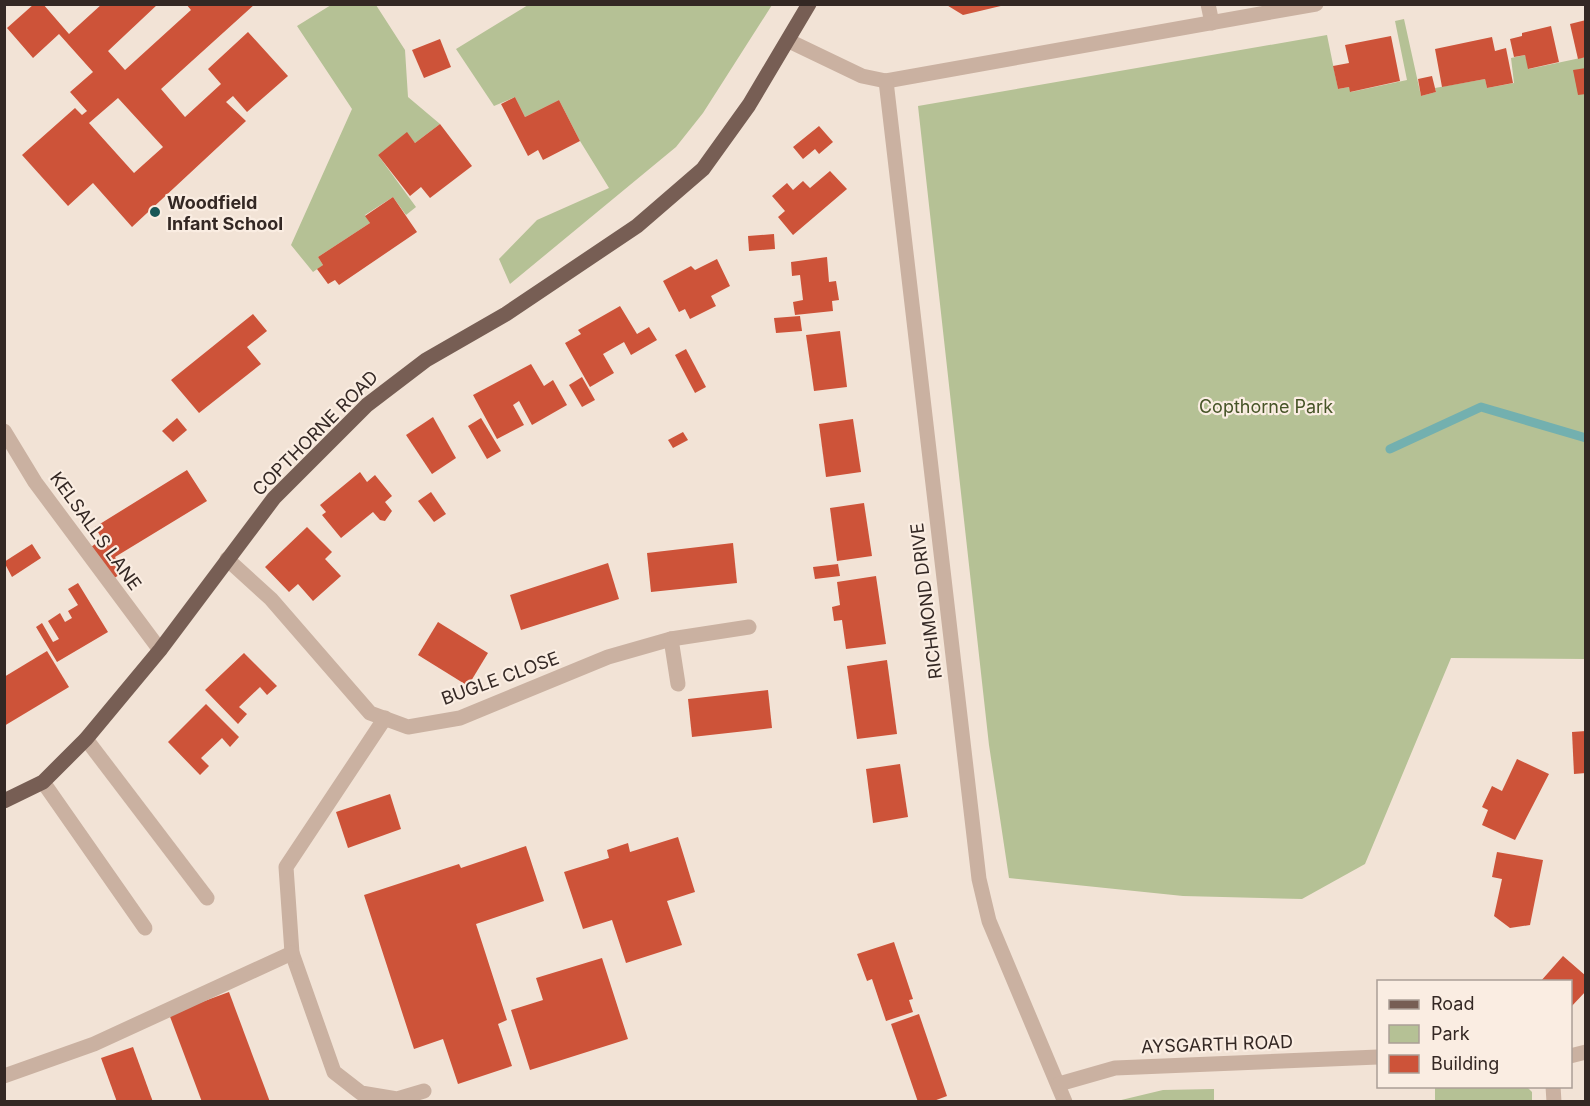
<svg xmlns="http://www.w3.org/2000/svg" width="1590" height="1106" font-family="Inter,sans-serif">
  <rect width="100%" height="100%" fill="#f2e3d6"/>
  <g fill="#b5c195">
    <polygon points="331,5 376,5 405,50 408,97 440,124 415,143 407,133 378,155 416,207 406,215 393,197 365,215 370,223 318,257 323,265 313,272 291,245 352,109 297,26"/>
    <polygon points="528,5 772,5 703,113 676,147 510,284 499,259 537,220 609,188 580,141 559,100 525,117 515,97 494,106 456,49"/>
    <polygon points="1404,19 1421,96 1436,92 1435,88 1485,79 1487,88 1514,83 1511,58 1525,55 1529,69 1585,57 1585,659 1451,658 1365,864 1302,899 1183,896 1009,878 989,745 918,106 1327,35 1338,89 1349,87 1351,92 1407,80 1395,21"/>
    <polygon points="1435,1087 1527,1087 1532,1092 1532,1101 1435,1101"/>
    <polygon points="1214,1089 1214,1101 1117,1101 1163,1090"/>
  </g>
  <g fill="none" stroke-linecap="round" stroke-linejoin="round">
    <polyline stroke="#73b0af" stroke-width="9" points="1390,449 1481,407 1586,438"/>
  </g>
  <g fill="#cd5339" fill-rule="evenodd">
    <path d="M 34,4 L 43,4 L 69,34 L 102,4 L 158,4 L 108,51 L 125,70 L 191,10 L 186,4 L 255,4 L 161,89 L 185,117 L 221,84 L 208,69 L 248,32 L 288,76 L 247,112 L 233,96 L 226,102 L 246,121 L 132,227 L 93,183 L 68,206 L 22,155 L 75,108 L 82,115 L 87,111 L 70,92 L 93,72 L 59,34 L 33,58 L 7,28 ZM 118,98 L 163,147 L 134,173 L 89,123 Z"/>
    <polygon points="945,4 1005,4 1005,5 963,15"/>
    <polygon points="1586,20 1586,57 1578,59 1570,24"/>
    <polygon points="1551,26 1559,62 1528,69 1525,55 1514,57 1510,39 1522,36 1522,33"/>
    <polygon points="1391,36 1400,81 1350,92 1349,87 1338,89 1333,66 1349,63 1345,45"/>
    <polygon points="1492,37 1495,51 1506,48 1513,83 1487,88 1485,79 1442,87 1435,49"/>
    <polygon points="440,39 451,67 424,78 412,50"/>
    <polygon points="1586,68 1586,94 1578,95 1573,70"/>
    <polygon points="1432,76 1436,92 1421,96 1418,79"/>
    <polygon points="515,97 525,117 559,100 580,141 543,160 538,150 528,156 501,104"/>
    <polygon points="440,124 472,166 430,198 421,187 410,196 378,155 407,132 415,143"/>
    <polygon points="819,126 833,142 819,154 815,149 803,159 793,147"/>
    <polygon points="830,171 847,189 793,235 778,217 785,211 772,196 787,183 793,190 803,181 810,188"/>
    <polygon points="393,197 417,232 339,285 335,280 328,284 317,269 323,265 318,257 370,223 365,216"/>
    <polygon points="774,234 775,249 749,251 748,236"/>
    <polygon points="827,257 829,282 836,281 839,300 832,301 833,311 795,315 793,302 803,300 800,275 792,276 791,262"/>
    <polygon points="717,259 730,286 711,296 716,306 690,319 685,309 679,312 663,281 691,266 695,270"/>
    <polygon points="620,306 637,334 649,327 657,340 631,355 624,342 603,354 614,373 590,387 565,343 581,334 578,330"/>
    <polygon points="253,314 267,331 247,347 261,364 199,413 171,380"/>
    <polygon points="800,316 802,331 776,333 774,318"/>
    <polygon points="840,331 847,387 814,391 806,335"/>
    <polygon points="686,349 706,387 695,393 675,355"/>
    <polygon points="531,364 544,386 553,380 567,405 532,425 519,401 513,405 524,425 497,439 473,395"/>
    <polygon points="582,377 595,400 582,407 569,385"/>
    <polygon points="433,417 456,458 432,474 406,435"/>
    <polygon points="177,418 187,430 173,442 162,431"/>
    <polygon points="481,418 501,451 487,459 468,426"/>
    <polygon points="853,419 861,472 826,477 819,424"/>
    <polygon points="683,432 688,440 673,448 668,440"/>
    <polygon points="187,470 207,501 115,557 124,572 111,580 91,547 102,539 95,527"/>
    <polygon points="360,472 367,482 375,475 392,496 385,502 392,511 385,521 380,520 373,512 341,538 322,515 326,512 320,505"/>
    <polygon points="431,492 446,514 434,522 418,501"/>
    <polygon points="864,503 872,556 837,561 830,508"/>
    <polygon points="307,527 332,552 325,559 341,576 313,601 298,584 289,592 265,567"/>
    <polygon points="733,543 737,583 651,592 647,553"/>
    <polygon points="32,544 41,558 12,577 4,562"/>
    <polygon points="608,563 619,599 521,630 510,595"/>
    <polygon points="838,564 840,576 815,579 813,567"/>
    <polygon points="876,576 886,644 846,649 842,620 834,621 832,607 840,605 837,582"/>
    <polygon points="78,583 108,632 57,662 36,627 42,623 53,642 59,639 48,621 60,613 65,622 72,618 68,611 78,605 68,589"/>
    <polygon points="438,622 488,653 468,686 418,655"/>
    <polygon points="47,651 69,687 4,726 4,677"/>
    <polygon points="244,653 277,686 267,695 260,687 239,707 247,714 238,724 205,690"/>
    <polygon points="887,660 897,734 857,739 847,666"/>
    <polygon points="768,690 772,728 692,737 688,699"/>
    <polygon points="206,704 239,737 230,747 222,738 201,758 209,766 200,775 168,742"/>
    <polygon points="1586,731 1586,773 1574,774 1572,732"/>
    <polygon points="1517,759 1549,774 1515,840 1482,825 1488,810 1482,807 1492,786 1502,791"/>
    <polygon points="900,764 908,817 873,823 866,769"/>
    <polygon points="390,794 401,829 348,848 336,812"/>
    <polygon points="678,837 695,892 667,901 682,945 626,963 612,920 583,929 564,872 609,858 607,850 628,843 630,852"/>
    <polygon points="526,846 544,901 476,924 507,1020 498,1024 512,1066 458,1084 443,1039 414,1049 364,895 459,864 461,868"/>
    <polygon points="1497,852 1543,860 1530,925 1510,928 1494,916 1502,879 1492,877"/>
    <polygon points="894,942 913,999 909,1000 913,1012 886,1021 872,979 867,981 857,954"/>
    <polygon points="1563,956 1586,976 1586,991 1570,1008 1570,982 1540,982"/>
    <polygon points="602,958 628,1039 530,1070 511,1010 543,1000 536,978"/>
    <polygon points="229,992 270,1102 202,1102 169,1014"/>
    <polygon points="919,1014 947,1096 931,1102 918,1102 891,1024"/>
    <polygon points="133,1047 153,1102 117,1102 101,1058"/>
  </g>
  <g fill="none" stroke-linecap="round" stroke-linejoin="round">
    <g stroke="#cab1a1" stroke-width="15">
      <polyline points="1208,4 1212,23"/>
      <polyline points="789,41 862,76 886,81 1316,4"/>
      <polyline points="886,81 979,879 989,921 1065,1102"/>
      <polyline points="4,431 35,482 160,650"/>
      <polyline points="227,559 271,599 370,713 408,727 460,718 608,657 671,639 749,627"/>
      <polyline points="671,639 678,684"/>
      <polyline points="385,718 286,867 292,953 334,1072 361,1093 397,1099 424,1091"/>
      <polyline points="86,739 207,898"/>
      <polyline points="43,782 145,928"/>
      <polyline points="1570,1056 1586,1052"/>
      <polyline points="4,1076 94,1044 292,953"/>
      <polyline points="1059,1084 1115,1068 1378,1057"/>
      <polyline points="1553,1086 1554,1102"/>
    </g>
    <polyline stroke="#775e54" stroke-width="15" points="4,801 43,782 86,739 160,650 274,498 367,405 426,360 506,314 637,226 703,169 749,105 809,4"/>
  </g>
  <circle fill="#185757" stroke="#faede2" stroke-width="2" cx="155" cy="212" r="6"/>
  <g text-anchor="middle" dominant-baseline="central" stroke-width="4.5" stroke-linejoin="round" paint-order="stroke">
    <g font-size="18" font-weight="bold" fill="#342824" stroke="#faede2" text-anchor="start">
      <text x="167" y="202">Woodfield<tspan x="167" dy="21">Infant School</tspan></text>
    </g>
    <g font-size="18" fill="#465427" stroke="#faede2">
      <text x="1266" y="406">Copthorne Park</text>
    </g>
    <g font-size="18" fill="#342824" stroke="#faede2">
      <text transform="translate(315 433) rotate(-45)">COPTHORNE ROAD</text>
      <text transform="translate(96 531) rotate(54)">KELSALLS LANE</text>
      <text transform="translate(926 601) rotate(-97)">RICHMOND DRIVE</text>
      <text transform="translate(500 678) rotate(-20)">BUGLE CLOSE</text>
      <text transform="translate(1217 1044) rotate(-2)">AYSGARTH ROAD</text>
    </g>
  </g>
  <rect width="1590" height="1106" fill="none" stroke="#342824" stroke-width="12"/>
  <rect x="1377" y="980" width="195" height="108" fill="#faede2" stroke="#ab9e96" stroke-width="1.5"/>
  <rect x="1389" y="1000" width="30" height="9" fill="#775e54" stroke="#ab9e96" stroke-width="1.5"/>
  <text x="1431" y="1010" font-size="18" fill="#342824">Road</text>
  <rect x="1389" y="1025" width="30" height="18" fill="#b5c195" stroke="#ab9e96" stroke-width="1.5"/>
  <text x="1431" y="1040" font-size="18" fill="#342824">Park</text>
  <rect x="1389" y="1055" width="30" height="18" fill="#cd5339" stroke="#ab9e96" stroke-width="1.5"/>
  <text x="1431" y="1070" font-size="18" fill="#342824">Building</text>
</svg>
